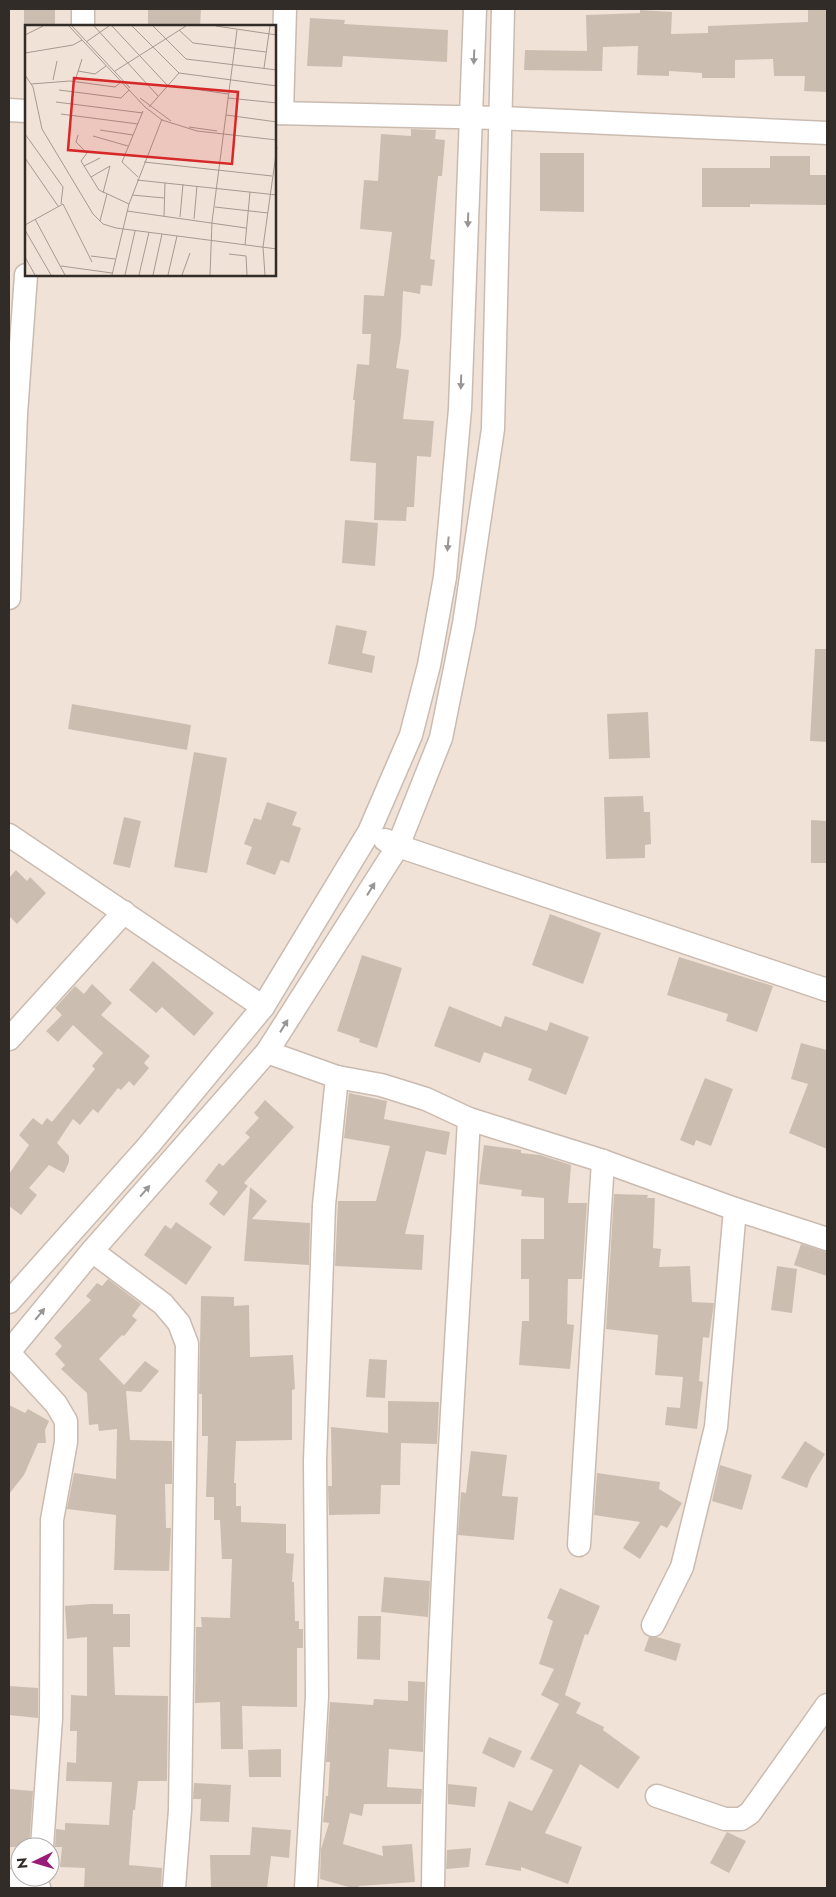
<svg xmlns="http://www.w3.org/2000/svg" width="836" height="1897" font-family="Jost,sans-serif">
  <rect width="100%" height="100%" fill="#f1e2d7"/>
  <g fill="#cbbeb1">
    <rect x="24" y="9" width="31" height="17"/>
    <polygon points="148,9 201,9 200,26 148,26"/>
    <polygon points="808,9 827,9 827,92 804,91 805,76 774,76 773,59 735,60 735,78 702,78 702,73 669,71 669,76 637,75 638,46 603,47 602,71 524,70 525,50 587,51 586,15 640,13 640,10 672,12 671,34 708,33 708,26 808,22"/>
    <polygon points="310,18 345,20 344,24 448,30 447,62 343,56 342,67 307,66"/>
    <polygon points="411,129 436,130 435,139 445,140 442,176 438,176 430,259 435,260 432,286 421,285 420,294 403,291 401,336 396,368 409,370 403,419 434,421 431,457 417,456 414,507 407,507 406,521 374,520 376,463 350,461 355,400 353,400 357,364 369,365 371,334 362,334 364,295 384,296 392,232 360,229 364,180 378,181 381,134 411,136"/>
    <polygon points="540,153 584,153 584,212 540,211"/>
    <polygon points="770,156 810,156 810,175 827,175 827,205 750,204 750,207 702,207 702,168 770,168"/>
    <polygon points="345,520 378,523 375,566 342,563"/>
    <polygon points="336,625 367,631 362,653 375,656 372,673 328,664"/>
    <polygon points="815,649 827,649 827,742 810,741"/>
    <polygon points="72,704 191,725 187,750 68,729"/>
    <polygon points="648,712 650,758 609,759 607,714"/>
    <polygon points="194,752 227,758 207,873 174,867"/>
    <polygon points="643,796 644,812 650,812 651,844 645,845 645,858 606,859 604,797"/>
    <polygon points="267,802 297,812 292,825 301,828 289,863 281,860 275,875 246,864 252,847 244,844 254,818 261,820"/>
    <polygon points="124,817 141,821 130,868 113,864"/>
    <polygon points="811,820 827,821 827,863 811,863"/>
    <polygon points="16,870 27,881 30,877 46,893 17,924 9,916 9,878"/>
    <polygon points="550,914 601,933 583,984 532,965"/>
    <polygon points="362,955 402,968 377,1048 359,1042 360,1039 337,1031"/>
    <polygon points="679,957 773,986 757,1032 726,1021 728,1014 667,995"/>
    <polygon points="153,961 214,1013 194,1036 162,1007 156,1013 129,990"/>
    <polygon points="92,984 112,1003 101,1015 150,1056 144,1063 149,1068 134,1086 129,1081 121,1090 118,1088 98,1113 93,1109 80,1125 73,1119 57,1143 69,1156 69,1162 64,1173 49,1165 29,1188 37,1195 21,1215 9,1206 9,1174 29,1145 19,1135 33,1118 42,1125 47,1118 52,1122 95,1069 92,1066 103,1053 73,1025 58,1042 46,1031 62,1015 55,1008 75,986 84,994"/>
    <polygon points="449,1006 501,1027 505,1016 547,1031 550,1022 589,1037 566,1095 528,1080 532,1069 484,1052 480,1063 434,1046"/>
    <polygon points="801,1043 827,1050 827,1149 789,1133 808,1084 791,1079"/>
    <polygon points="705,1078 733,1089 711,1146 696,1140 694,1146 680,1140"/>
    <polygon points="349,1093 387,1101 384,1119 450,1132 446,1155 426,1151 405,1234 424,1235 422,1270 335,1266 338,1201 376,1201 390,1146 344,1138"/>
    <polygon points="265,1100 294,1127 244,1183 248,1186 224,1216 209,1204 218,1192 205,1181 219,1163 223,1166 250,1137 245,1133 259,1118 254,1113"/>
    <polygon points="484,1145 521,1150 521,1153 540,1155 571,1165 568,1203 587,1203 582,1279 568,1279 567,1324 574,1325 570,1369 519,1365 522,1321 529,1321 529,1279 521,1279 521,1239 544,1239 544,1198 521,1196 522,1190 479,1184"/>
    <polygon points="250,1187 267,1201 252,1219 310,1223 309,1265 244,1261"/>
    <polygon points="614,1194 648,1195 647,1198 655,1198 653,1248 661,1249 659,1267 690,1266 692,1302 714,1303 709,1338 703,1337 699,1381 703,1382 697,1429 665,1425 667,1407 680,1408 683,1377 655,1375 658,1335 606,1329"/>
    <polygon points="176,1222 212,1247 186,1285 144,1255 165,1225 171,1229"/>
    <polygon points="801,1244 827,1252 827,1276 794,1265"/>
    <polygon points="777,1266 797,1269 792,1313 771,1310"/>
    <polygon points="108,1279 141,1304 132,1316 137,1320 124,1336 122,1335 99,1359 124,1385 145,1361 159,1371 141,1392 126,1391 130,1440 172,1441 172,1484 165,1484 166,1528 171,1528 169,1571 114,1570 116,1515 67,1509 74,1473 116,1479 117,1429 99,1431 98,1424 89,1425 87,1393 61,1369 65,1365 55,1354 62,1346 54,1338 91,1300 86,1296 97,1283 102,1286"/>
    <polygon points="201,1296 234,1297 234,1306 249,1305 250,1357 293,1355 295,1389 292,1390 292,1440 236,1441 234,1483 236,1483 236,1506 241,1506 241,1522 286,1524 286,1553 294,1554 292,1582 294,1582 295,1621 299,1621 299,1629 303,1629 303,1648 297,1648 297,1707 242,1706 243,1749 221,1749 220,1702 195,1703 196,1627 202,1627 201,1617 230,1618 232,1559 222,1559 220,1520 214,1520 214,1497 206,1497 208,1436 202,1436 202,1394 199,1394"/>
    <polygon points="369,1359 387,1360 385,1398 366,1397"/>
    <polygon points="388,1401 439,1402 437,1444 401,1443 400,1485 381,1485 380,1514 329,1515 328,1486 332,1486 331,1427 388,1433"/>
    <polygon points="9,1405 25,1413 28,1409 49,1421 45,1430 46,1443 38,1443 24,1475 9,1494"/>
    <polygon points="805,1441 825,1454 811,1477 807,1488 781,1478"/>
    <polygon points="471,1451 507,1455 502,1496 518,1497 514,1540 458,1535 461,1492 466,1493"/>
    <polygon points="720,1465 752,1475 742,1510 712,1501"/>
    <polygon points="597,1473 660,1482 659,1489 682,1503 667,1528 661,1525 640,1559 623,1548 640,1522 594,1515"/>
    <polygon points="384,1577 430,1581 428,1617 381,1612"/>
    <polygon points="560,1588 600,1606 588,1635 585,1634 565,1695 581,1703 576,1713 604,1727 603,1730 640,1757 618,1789 580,1764 545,1833 582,1847 568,1884 521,1867 521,1871 485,1865 509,1801 532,1811 553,1770 530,1759 559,1704 541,1695 554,1669 539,1664 553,1621 547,1618"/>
    <polygon points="91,1604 113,1604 113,1614 130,1614 130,1647 113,1647 115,1695 168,1696 167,1781 138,1781 135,1810 133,1810 129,1865 162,1868 161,1888 84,1888 85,1868 60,1867 62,1847 55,1847 56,1829 65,1830 65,1823 109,1825 112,1782 66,1781 67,1762 76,1763 77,1731 70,1731 71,1695 87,1696 87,1637 67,1639 65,1606"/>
    <polygon points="358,1616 381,1616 380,1660 357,1659"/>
    <polygon points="649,1637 657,1637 681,1644 676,1661 644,1651"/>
    <polygon points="408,1681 425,1682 423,1752 389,1749 387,1787 422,1789 421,1804 364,1804 362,1816 350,1813 343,1844 383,1856 382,1846 412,1844 415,1882 359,1886 358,1888 352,1888 320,1879 321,1849 329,1823 323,1822 326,1796 328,1796 330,1762 326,1762 330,1702 373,1705 374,1699 408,1701"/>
    <polygon points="9,1686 38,1688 38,1718 9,1715"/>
    <polygon points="489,1737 522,1751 514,1768 482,1753"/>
    <polygon points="281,1749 281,1777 249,1777 248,1750"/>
    <polygon points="194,1783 231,1785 229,1822 200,1821 201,1799 193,1799"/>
    <polygon points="448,1784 477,1787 475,1807 448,1804"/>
    <polygon points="9,1789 33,1791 29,1847 9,1847"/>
    <polygon points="252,1827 291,1830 289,1858 271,1856 267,1888 211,1888 210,1855 250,1855"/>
    <polygon points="727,1832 746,1841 729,1873 710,1863"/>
    <polygon points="471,1848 469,1867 446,1869 447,1850"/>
  </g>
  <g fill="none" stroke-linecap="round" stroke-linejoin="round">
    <g stroke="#cabbb0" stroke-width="25">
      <g id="minor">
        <polyline points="83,26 83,9"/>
        <polyline points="9,110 26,111"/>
        <polyline points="275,113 500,118 827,133"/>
        <polyline points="282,113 285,9"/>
        <polyline points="9,598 16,414 26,275"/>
        <polyline points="9,835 263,1007"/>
        <polyline points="385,840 398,846 827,990"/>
        <polyline points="9,1039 124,912"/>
        <polyline points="267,1052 337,1077 381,1085 426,1099 469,1119 603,1161 735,1209 827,1239"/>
        <polyline points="92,1251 163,1304 179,1323 187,1344 180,1810 174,1888"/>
        <polyline points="9,1302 149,1145 263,1007 369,832 411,735 429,665 445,577 460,409 475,9"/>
        <polyline points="9,1352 92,1251 267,1052 398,846 441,738 464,624 493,429 503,9"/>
        <polyline points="9,1353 56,1404 66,1421 66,1442 52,1520 51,1718 42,1847"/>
        <polyline points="579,1545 603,1161"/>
        <polyline points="653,1625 682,1567 716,1427 735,1209"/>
        <polyline points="657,1796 725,1819 741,1819 750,1813 827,1705"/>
        <polyline points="9,1880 39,1887"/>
        <polyline points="306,1888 317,1696 315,1461 324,1205 337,1077"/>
        <path d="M 433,1888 C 436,1632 455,1375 469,1119"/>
      </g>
    </g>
    <use href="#minor" stroke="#fff" stroke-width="22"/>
  </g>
  <defs><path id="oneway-solid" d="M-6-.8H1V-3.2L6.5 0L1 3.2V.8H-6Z" transform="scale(1.25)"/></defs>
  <g fill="#989694">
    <use href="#oneway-solid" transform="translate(474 57) rotate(92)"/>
    <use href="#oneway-solid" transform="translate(468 220) rotate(92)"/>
    <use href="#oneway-solid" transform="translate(461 382) rotate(92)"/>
    <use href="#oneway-solid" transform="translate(448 544) rotate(95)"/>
    <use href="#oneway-solid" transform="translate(371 889) rotate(-58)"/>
    <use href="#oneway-solid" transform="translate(284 1026) rotate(-58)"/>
    <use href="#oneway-solid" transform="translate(145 1191) rotate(-49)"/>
    <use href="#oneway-solid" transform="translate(40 1314) rotate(-50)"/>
  </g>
  <g transform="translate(25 25)">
    <rect width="251" height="251" fill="#f1e2d7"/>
    <path fill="none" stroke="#a59991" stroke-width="1" d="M 44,1 L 120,82 L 137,95 L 172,106 L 252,115M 47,1 L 105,63M 69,1 L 133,71M 87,1 L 142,60 L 203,69M 107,1 L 154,48 L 252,61M 128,1 L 161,34 L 252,45M 191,1 L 252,10M 154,5 L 168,18 L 241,27M 0,10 L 18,1M 61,17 L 84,1M 0,28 L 48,20 L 57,15M 239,43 L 245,1M 53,46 L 70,49 L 81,41M 90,46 L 161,1M 0,50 L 8,62 L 17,104 L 68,189 L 78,199 L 91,203 L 252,224M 28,55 L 32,36M 50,56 L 57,34M 6,59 L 45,56 L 90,62 L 96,57M 34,65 L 96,73 L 104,65M 115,73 L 146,96M 203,73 L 252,78M 31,77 L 118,88M 124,82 L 154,48M 36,89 L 113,99M 201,90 L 252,97M 164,102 L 192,106M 75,105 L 108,110M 0,109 L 38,162 L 36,179M 53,110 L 51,117 L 62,128 L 56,136 L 74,165 L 104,179M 68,111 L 103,121M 0,133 L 33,181M 119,137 L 247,151M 59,141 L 75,133M 66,152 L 85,141M 113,152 L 97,137 L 118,86M 112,155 L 252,170M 78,168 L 85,141M 107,170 L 139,173M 190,182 L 243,188M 102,186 L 221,203M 139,191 L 140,158M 155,192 L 158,159M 10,194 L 40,250M 169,194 L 172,161M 75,196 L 82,169M 0,200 L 38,179 L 67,237M 0,205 L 26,250M 220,220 L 225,167M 204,229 L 221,231 L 222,250M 66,231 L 90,234M 0,232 L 10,250M 36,241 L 87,248M 87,250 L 104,179 L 137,94M 100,250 L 110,206M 114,250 L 124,207M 128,250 L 137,209M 143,250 L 152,211M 157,250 L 165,228M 185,250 L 187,197 L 212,5M 240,250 L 238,222 L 252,122"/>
    <path fill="#d62828" fill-opacity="0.15" stroke="#d62828" stroke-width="2.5" d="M 49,53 L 213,67 L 207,139 L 43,125 Z"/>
    <rect width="251" height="251" fill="none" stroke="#322c28" stroke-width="2.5"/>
  </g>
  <rect width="836" height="1897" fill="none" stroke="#322c28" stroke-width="20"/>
  <g transform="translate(35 1862) rotate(265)"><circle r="24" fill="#ffffff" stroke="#adaba9"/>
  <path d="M0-4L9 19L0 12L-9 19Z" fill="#981d76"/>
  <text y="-8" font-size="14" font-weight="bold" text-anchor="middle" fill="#322c28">N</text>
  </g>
</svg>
